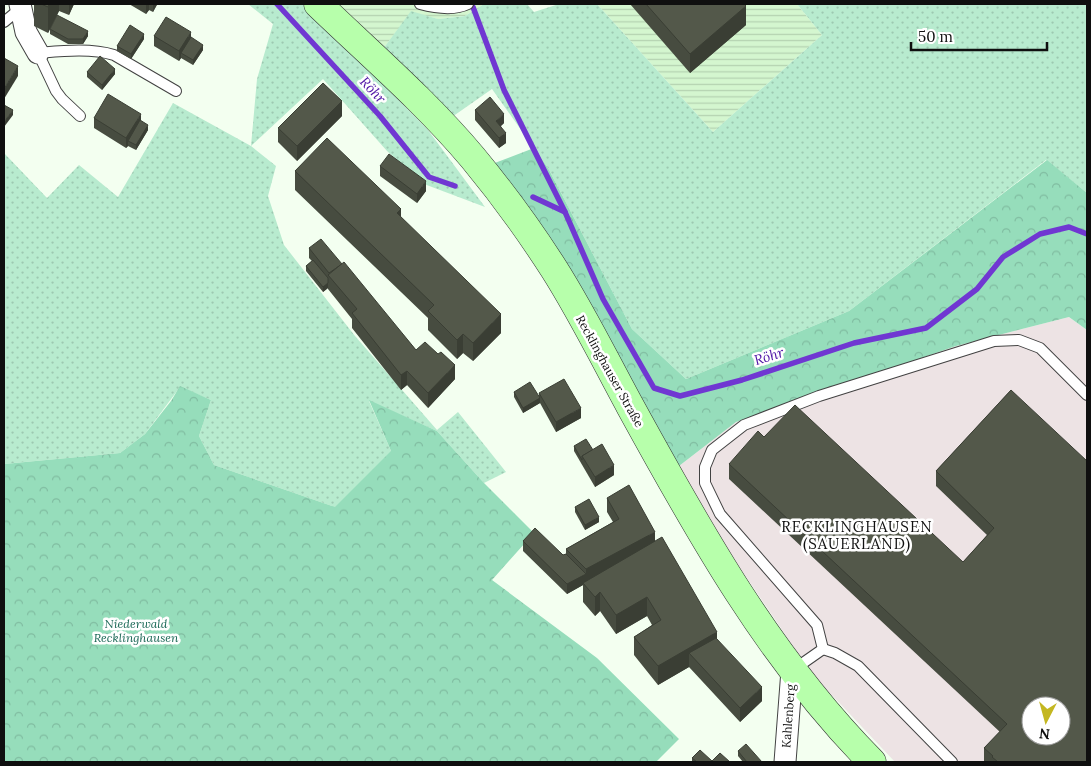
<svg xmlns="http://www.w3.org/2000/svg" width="1091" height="766" font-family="Lora,serif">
  <defs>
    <pattern id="farmland-rules" width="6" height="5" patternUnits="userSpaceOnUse" patternTransform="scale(1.25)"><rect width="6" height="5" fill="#d4f6cf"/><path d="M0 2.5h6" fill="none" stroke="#b5d2b1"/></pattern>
    <pattern id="grass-dots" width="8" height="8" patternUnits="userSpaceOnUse" patternTransform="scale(1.25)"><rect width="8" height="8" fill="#b8ebcf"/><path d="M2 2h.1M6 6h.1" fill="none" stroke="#9dc8b1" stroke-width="1.8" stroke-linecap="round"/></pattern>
    <pattern id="forest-crowns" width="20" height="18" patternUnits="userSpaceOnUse" patternTransform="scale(1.25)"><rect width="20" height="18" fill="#96ddbb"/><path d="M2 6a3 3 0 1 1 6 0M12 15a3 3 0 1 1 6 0" fill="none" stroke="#80bca0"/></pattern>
  </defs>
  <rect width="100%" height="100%" fill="#f3fff0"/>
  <path fill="#ede3e4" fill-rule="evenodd" d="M 1069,317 L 1087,330 L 1087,762 L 895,762 L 812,674 L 728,550 L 679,466 L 736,422 L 956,346 ZM 1031,706 L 1061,706 L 1061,736 L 1031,736 Z"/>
  <g fill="url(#farmland-rules)">
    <polygon points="338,4 484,4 465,16 438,19 411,12 383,49"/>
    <polygon points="597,4 797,4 822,35 713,132"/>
  </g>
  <g fill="url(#grass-dots)">
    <polygon points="248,4 302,4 312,12 428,130 485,207 424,184 387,151 323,79 251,146 276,166 268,196 284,245 355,336 437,430 458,412 506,472 484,483 437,431 369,401 391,451 623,762 4,762 332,506 214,465 199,436 211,400 180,387 145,434 120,453 4,464 4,153 47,198 79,165 118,197 173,103 251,146 257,79 273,24"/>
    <polygon points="484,4 527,4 534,12 559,4 597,4 713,132 822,35 797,4 1087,4 1087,193 1046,160 849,311 686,379 632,329 548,168 492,89 452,117 383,49 411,11 438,19 465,16"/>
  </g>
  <g fill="url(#forest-crowns)">
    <polygon points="534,148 548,168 632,329 686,379 849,311 1047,160 1087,193 1087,330 1069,317 956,346 736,422 679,466 492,164"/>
    <polygon points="180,386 211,400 199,436 214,465 335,507 391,451 369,400 437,431 484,483 534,533 492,580 597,658 679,739 656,762 4,762 4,464 120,453 145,434 171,401"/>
  </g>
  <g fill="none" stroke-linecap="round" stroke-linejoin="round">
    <g stroke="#7037d2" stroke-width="5.5">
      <polyline points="277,4 380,116 429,177 455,186"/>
      <polyline points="473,7 504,90 565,212"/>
      <polyline points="533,197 565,212 603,299 654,388 680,396 742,380 854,343 926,328 977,289 1003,257 1040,234 1069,227 1087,234"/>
    </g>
    <g stroke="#424242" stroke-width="12">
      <g id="service">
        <path d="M 420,4 C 435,8 454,11 468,4"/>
        <polyline points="4,22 21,8"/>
        <path d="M 80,116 L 62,99 L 56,91 L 38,53 C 63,51 90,48 114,55 L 176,91"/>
        <polyline points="823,649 835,653 858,666 952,762"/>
        <polyline points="793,670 823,649 817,625 720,514 705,483 705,467 712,450 744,425 819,396 994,341 1019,340 1040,348 1087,395"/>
      </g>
    </g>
    <g stroke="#424242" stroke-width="23">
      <g id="minor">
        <polyline points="20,4 26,32 38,53"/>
        <polyline points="785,762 792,670"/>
      </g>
    </g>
    <g stroke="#313131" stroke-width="29">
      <path id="secondary" d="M 318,4 C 370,54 426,102 473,158 C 502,193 529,230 554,269 C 582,313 605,360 630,406 C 699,532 770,659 872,762"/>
    </g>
    <use href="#service" stroke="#fff" stroke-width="10"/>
    <use href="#minor" stroke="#fff" stroke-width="21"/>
    <use href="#secondary" stroke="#b7ffab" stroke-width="28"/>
  </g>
  <g fill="#474c40">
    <polygon points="34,4 74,4 69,15 59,11 48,33 34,26"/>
    <polygon points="129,4 157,4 157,5 153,12 149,10 146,14"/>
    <polygon points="630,4 744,4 746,25 690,73"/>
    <polygon points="50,29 88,36 83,44 68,44 50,34"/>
    <polygon points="154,36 191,38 203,50 193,65 181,58 179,61 154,46"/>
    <polygon points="144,39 131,59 117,51 117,46"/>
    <polygon points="87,72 115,74 102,90 87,77"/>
    <polygon points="475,110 504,123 501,126 506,143 499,148 475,120"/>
    <polygon points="342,116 297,161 278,142 278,128"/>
    <polygon points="94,118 141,121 148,130 136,150 128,146 126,148 94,128"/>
    <polygon points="380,166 426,191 417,203 380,176"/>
    <polygon points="295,171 401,217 501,333 473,361 463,353 457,359 428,330 428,318 295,190"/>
    <polygon points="309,248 342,264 416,350 455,379 428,408 407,385 401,390 352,328 352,319 328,289 328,288 323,292 306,271 306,266 312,261 309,258"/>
    <polygon points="1011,390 1087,762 984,762 984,748 1000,732 729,479 729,464 764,437 963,562 987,535 936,486 936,471"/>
    <polygon points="514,392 539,398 539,393 581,418 556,432 540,403 523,413 514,397"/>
    <polygon points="574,446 593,450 614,475 595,487 574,451"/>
    <polygon points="607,498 655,542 717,639 762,701 740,722 689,667 658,685 634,655 634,637 652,625 647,616 616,634 600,611 595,616 583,602 583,585 567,594 523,551 523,541 563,555 566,554 566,549 613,522 607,512"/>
    <polygon points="575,507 599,522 585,530 575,512"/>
    <polygon points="738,751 762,762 743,762 738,756"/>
    <polygon points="692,758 712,761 730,762 692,762"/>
  </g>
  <g fill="#3a3e34">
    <polygon points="49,4 59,4 59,11 48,33 48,7"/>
    <polygon points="69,4 74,4 69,15"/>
    <polygon points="146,4 149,4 149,10 146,14"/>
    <polygon points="153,4 157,4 153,12"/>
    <polygon points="746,6 746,25 690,73 690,54"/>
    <polygon points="88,31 88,36 83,44 83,39"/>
    <polygon points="191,32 191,42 181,53 181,58 179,61 179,51"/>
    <polygon points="144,34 144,39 131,59 131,54"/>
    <polygon points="203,45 203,50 193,65 193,60"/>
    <polygon points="18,66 18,76 4,99 4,89"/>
    <polygon points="115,69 115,74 102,90 102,85"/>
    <polygon points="342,101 342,116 297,161 297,146"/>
    <polygon points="13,110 13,115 4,127 4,122"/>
    <polygon points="141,114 141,124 128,141 128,146 126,148 126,138"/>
    <polygon points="504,114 504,123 496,130 496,121"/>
    <polygon points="148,125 148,130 136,150 136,145"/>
    <polygon points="506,133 506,143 499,148 499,138"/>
    <polygon points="426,181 426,191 417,203 417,194"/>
    <polygon points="401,209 401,228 397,213"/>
    <polygon points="328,283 328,288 323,292 323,287"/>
    <polygon points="501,314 501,333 473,361 473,343"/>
    <polygon points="463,334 463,353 457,359 457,340"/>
    <polygon points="455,365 455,379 428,408 428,393"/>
    <polygon points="407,371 407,385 401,390 401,375"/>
    <polygon points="540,398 540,403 523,413 523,408"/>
    <polygon points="581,408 581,418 556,432 556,422"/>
    <polygon points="614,465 614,475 595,487 595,477"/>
    <polygon points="599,517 599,522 585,530 585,525"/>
    <polygon points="655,532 655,546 583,583 583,585 567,594 567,584 586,574 586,569"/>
    <polygon points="600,592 600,611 595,616 595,597"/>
    <polygon points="647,597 647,616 616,634 616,615"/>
    <polygon points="717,632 717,651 689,653 689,667 658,685 658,666"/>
    <polygon points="762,687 762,701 740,722 740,708"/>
  </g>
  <g fill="#53584a" stroke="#3a3e34" fill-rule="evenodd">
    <polygon points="41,4 49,4 48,7"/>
    <polygon points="646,4 744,4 746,6 690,54"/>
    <polygon points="57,15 88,31 83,39 68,39 50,29"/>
    <polygon points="166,17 191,32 179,51 154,36"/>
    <polygon points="130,25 144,34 131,54 117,46"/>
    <polygon points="191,37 203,45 193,60 181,53"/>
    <polygon points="100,56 115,69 102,85 87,72"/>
    <polygon points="4,58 18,66 4,89"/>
    <polygon points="323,83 342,101 297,146 278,128"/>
    <polygon points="108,94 141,114 126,138 94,118"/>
    <polygon points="490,97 504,114 496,121 506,133 499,138 475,110"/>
    <polygon points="4,105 13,110 4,122"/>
    <polygon points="140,120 148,125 136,145 128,141"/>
    <polygon points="327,138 401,209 397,213 501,314 473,343 463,334 457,340 428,311 434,305 295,171"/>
    <polygon points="389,154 426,181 417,194 380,166"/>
    <polygon points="321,239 342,264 329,273 309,248"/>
    <polygon points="313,260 328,278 328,283 323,287 306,266"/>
    <polygon points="344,262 416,350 425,342 438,354 441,352 455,365 428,393 407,371 401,375 352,313 357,309 328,275"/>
    <polygon points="564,379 581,408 556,422 539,393"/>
    <polygon points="530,382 540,398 523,408 514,392"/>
    <path d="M 1011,390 L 1087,461 L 1087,762 L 998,762 L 992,757 L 993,756 L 984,748 L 1007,724 L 729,464 L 758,431 L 764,437 L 795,405 L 963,562 L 994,528 L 936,471 ZM 1031,706 L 1061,706 L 1061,736 L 1031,736 Z"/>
    <polygon points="586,439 593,450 582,456 582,460 574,446"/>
    <polygon points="602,444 614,465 595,477 582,456"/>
    <polygon points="629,485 655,532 586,569 566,549 619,519 607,498"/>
    <polygon points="589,499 599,517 585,525 575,507"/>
    <polygon points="535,528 563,555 566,554 586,574 567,584 523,541"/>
    <polygon points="662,537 717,632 658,666 634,637 661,620 647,597 616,615 600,592 595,597 583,583"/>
    <polygon points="716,638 762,687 740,708 689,653"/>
    <polygon points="746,744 762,762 747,762 738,751"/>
    <polygon points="700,750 712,761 720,753 730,762 697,762 692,758"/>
  </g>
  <g text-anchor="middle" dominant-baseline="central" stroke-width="5" stroke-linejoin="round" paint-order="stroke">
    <g font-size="12" fill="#0f0f0f" stroke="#fff">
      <text transform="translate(610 371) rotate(61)">Recklinghauser Straße</text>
      <text transform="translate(788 716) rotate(-86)">Kahlenberg</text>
    </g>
    <g font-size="12" font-style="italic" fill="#1c6957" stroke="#fff">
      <text x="136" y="623">Niederwald<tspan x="136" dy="14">Recklinghausen</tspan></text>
    </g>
    <g font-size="14" font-style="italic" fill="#4e13a5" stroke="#fff">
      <text transform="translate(373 90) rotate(47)">Röhr</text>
      <text transform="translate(769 356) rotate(-17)">Röhr</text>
    </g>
    <g font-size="15" letter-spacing="1" fill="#0f0f0f" stroke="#fff">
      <text x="857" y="526">RECKLINGHAUSEN<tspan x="857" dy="17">(SAUERLAND)</tspan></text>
    </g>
  </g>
  <rect width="1091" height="766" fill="none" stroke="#0f0f0f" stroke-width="10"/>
  <g transform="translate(1046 721) rotate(186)"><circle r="24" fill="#ffffff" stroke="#9f9f9f"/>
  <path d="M0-4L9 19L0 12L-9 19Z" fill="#c4b721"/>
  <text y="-8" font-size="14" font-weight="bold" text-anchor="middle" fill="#0f0f0f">N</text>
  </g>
  <path d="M911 42v8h136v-8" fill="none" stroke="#0f0f0f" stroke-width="2.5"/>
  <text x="918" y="42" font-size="15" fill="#0f0f0f" stroke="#ffffff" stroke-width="4" paint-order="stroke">50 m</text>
</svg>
